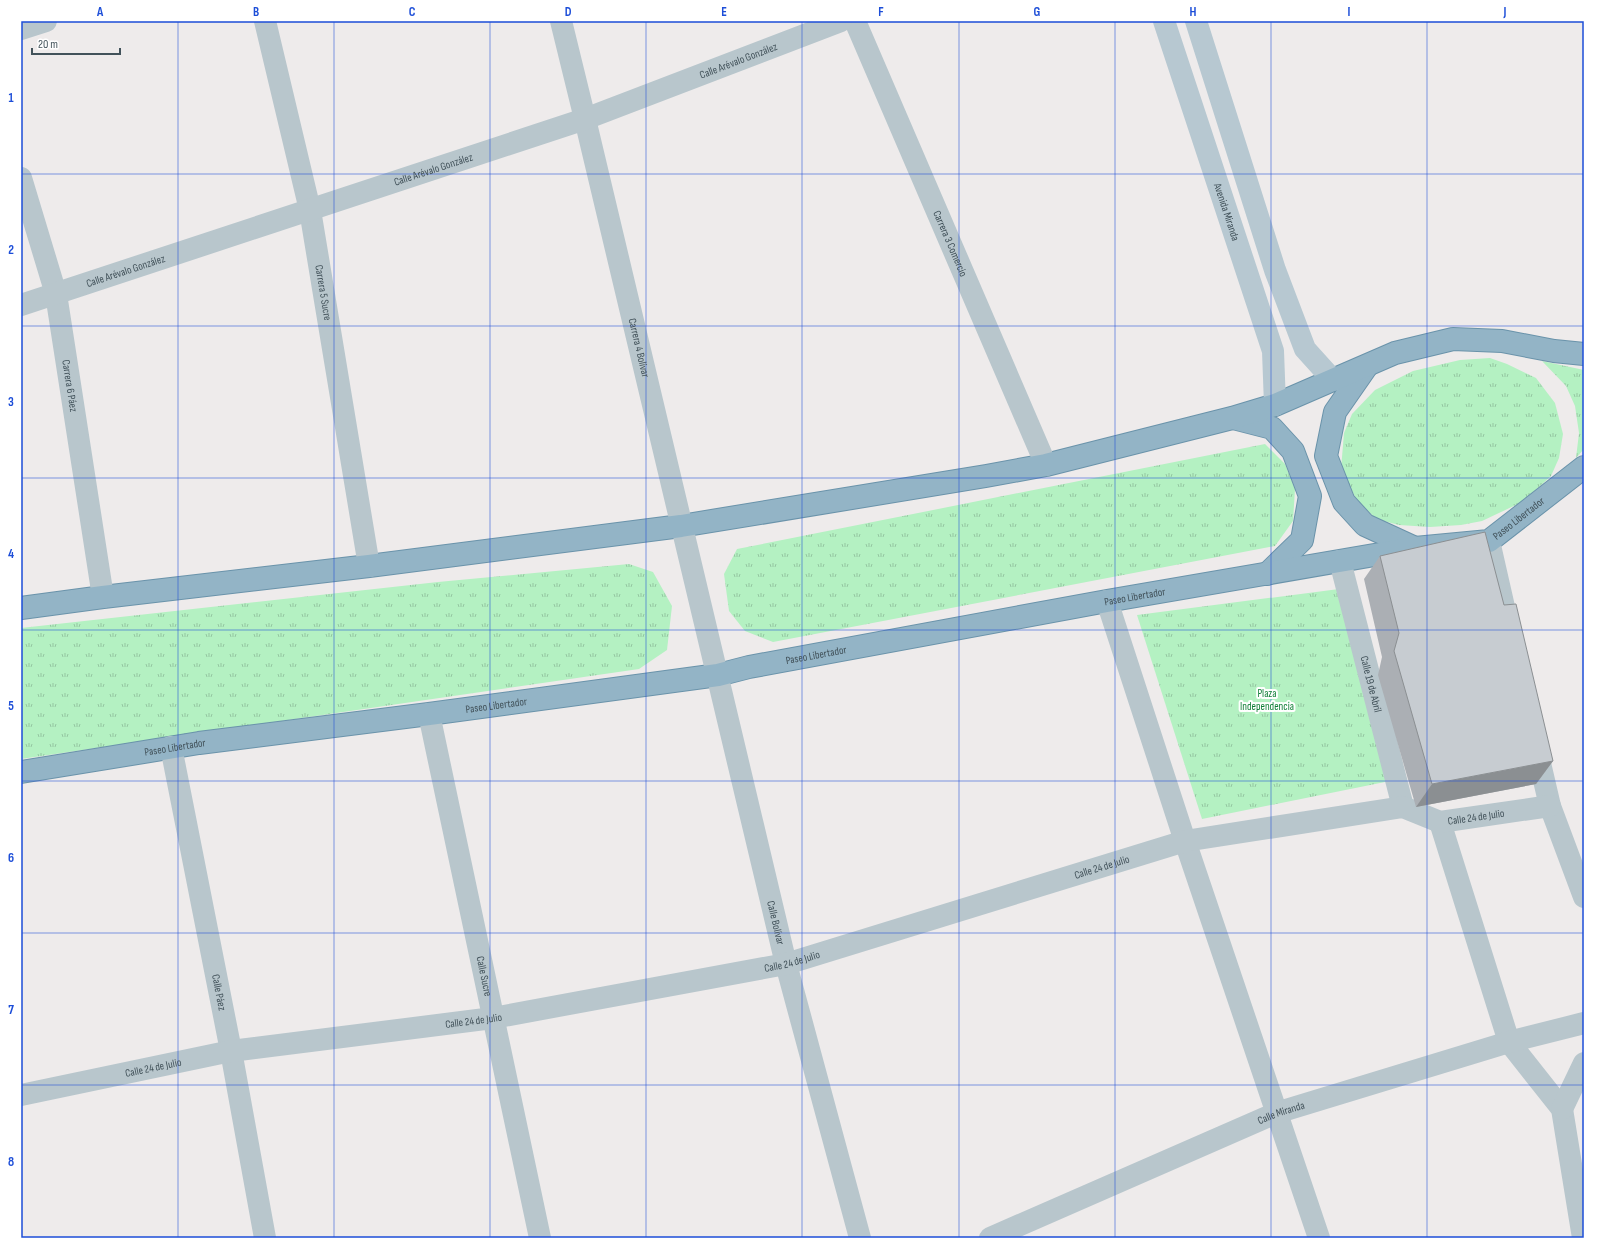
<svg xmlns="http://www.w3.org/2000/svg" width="1605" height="1259" font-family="'Sofia Sans Condensed',sans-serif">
  <defs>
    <pattern id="park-tufts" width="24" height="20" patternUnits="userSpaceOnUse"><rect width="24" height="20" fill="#b4f1c2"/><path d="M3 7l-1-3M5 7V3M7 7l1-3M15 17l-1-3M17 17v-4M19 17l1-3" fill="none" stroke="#94c6a1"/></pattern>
  </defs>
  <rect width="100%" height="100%" fill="#eeebeb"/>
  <g fill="url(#park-tufts)">
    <polygon points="1490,358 1507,364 1536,378 1555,403 1563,434 1559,458 1551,476 1539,487 1518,504 1482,521 1461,525 1430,527 1399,525 1376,519 1356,499 1341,469 1344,433 1352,414 1375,390 1413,371 1460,360"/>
    <polygon points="1542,361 1584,370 1584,449 1576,458 1579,433 1575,406 1566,386"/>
    <polygon points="1265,444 1285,464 1295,489 1293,521 1275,546 773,642 745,631 729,611 724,574 737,549"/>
    <polygon points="629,564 653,572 672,606 667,650 639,669 21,759 21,628 438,582"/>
    <polygon points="1339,589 1390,781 1202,819 1137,615"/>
  </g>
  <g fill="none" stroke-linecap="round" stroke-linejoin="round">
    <g stroke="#6a93aa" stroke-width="24">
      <g id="trunk">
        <polyline points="1367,366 1335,412 1326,456 1344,502 1365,525 1415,548"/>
        <polyline points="1233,418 1272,428 1293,451 1310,496 1302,540 1267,574"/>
        <polyline points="21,608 103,597 369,566 681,526 986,476 1046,465 1232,418 1275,405 1395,353 1453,339 1502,341 1554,351 1584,354"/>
        <path id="s12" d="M 21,772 L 199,743 L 429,714 L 718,675 L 749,667 L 1107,601 L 1415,548 L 1489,541 L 1584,467"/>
      </g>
    </g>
    <g stroke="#b8c6cc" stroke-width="22">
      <path id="s1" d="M 265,21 L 310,210 L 369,566"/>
      <path id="s2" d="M 561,21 L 585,119 L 786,964 L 860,1238"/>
      <path id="s3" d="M 855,21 L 1046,465"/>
      <polyline points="21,29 46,21"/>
      <path id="s4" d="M 21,178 L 56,294 L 103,597"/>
      <path id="s5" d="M 21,305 L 585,119 L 841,21"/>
      <polyline points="1489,541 1509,629"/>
      <path id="s6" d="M 1340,561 L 1403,807"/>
      <polyline points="1107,601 1185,841 1319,1238"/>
      <path id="s7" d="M 429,714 L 540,1238"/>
      <polyline points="1536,746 1550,806 1584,897"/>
      <path id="s8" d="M 171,747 L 231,1051 L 265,1238"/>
      <polyline points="1440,822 1509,1042 1562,1109 1583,1238"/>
      <path id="s9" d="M 21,1095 L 231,1051 L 493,1018 L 786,964 L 1185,841 L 1403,807 L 1440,822 L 1550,806"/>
      <polyline points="1562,1109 1584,1063"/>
      <path id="s10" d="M 990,1238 L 1276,1113 L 1509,1042 L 1584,1023"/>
    </g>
    <g stroke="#b7c8d1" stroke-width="22">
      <path id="s11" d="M 1164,21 L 1273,351 L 1275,405"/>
      <polyline points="1196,21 1275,270 1305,349 1333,380"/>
    </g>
    <use href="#trunk" stroke="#93b4c6" stroke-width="22"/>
  </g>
  <polygon fill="#abafb4" points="1380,556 1504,605 1553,761 1536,784 1416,807 1378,675 1382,657 1364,579"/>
  <polygon fill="#8b8f92" points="1553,761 1536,784 1416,807 1432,784"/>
  <polygon fill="#c7ccd1" stroke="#8b8f92" points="1485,532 1504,605 1516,604 1553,761 1432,784 1394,651 1399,633 1380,556"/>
  <path fill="none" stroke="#1d4ed8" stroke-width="1" stroke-opacity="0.55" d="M 178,21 L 178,1238M 334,21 L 334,1238M 490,21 L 490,1238M 646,21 L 646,1238M 802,21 L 802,1238M 959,21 L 959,1238M 1115,21 L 1115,1238M 1271,21 L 1271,1238M 1427,21 L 1427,1238M 21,174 L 1584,174M 21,326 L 1584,326M 21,478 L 1584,478M 21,630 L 1584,630M 21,781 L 1584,781M 21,933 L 1584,933M 21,1085 L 1584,1085"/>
  <g text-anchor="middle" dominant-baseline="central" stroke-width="4" stroke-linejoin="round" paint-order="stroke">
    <g font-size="11" fill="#42525a" stroke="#fff">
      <text stroke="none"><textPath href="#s5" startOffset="758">Calle Arévalo González</textPath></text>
      <text stroke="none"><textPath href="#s5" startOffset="434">Calle Arévalo González</textPath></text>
      <text stroke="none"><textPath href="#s11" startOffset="201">Avenida Miranda</textPath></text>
      <text stroke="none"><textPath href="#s3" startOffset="242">Carrera 3 Comercio</textPath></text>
      <text stroke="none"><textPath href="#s5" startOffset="110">Calle Arévalo González</textPath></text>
      <text stroke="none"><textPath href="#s1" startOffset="278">Carrera 5 Sucre</textPath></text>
      <text stroke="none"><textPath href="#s2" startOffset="336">Carrera 4 Bolívar</textPath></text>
      <text stroke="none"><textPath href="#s4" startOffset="214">Carrera 6 Páez</textPath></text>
      <text stroke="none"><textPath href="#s12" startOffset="1524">Paseo Libertador</textPath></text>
      <text stroke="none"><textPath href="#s12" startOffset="1128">Paseo Libertador</textPath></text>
      <text stroke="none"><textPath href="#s12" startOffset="804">Paseo Libertador</textPath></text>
      <text stroke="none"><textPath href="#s6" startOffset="127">Calle 19 de Abril</textPath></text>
      <text stroke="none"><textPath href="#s12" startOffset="480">Paseo Libertador</textPath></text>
      <text stroke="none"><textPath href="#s12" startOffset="156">Paseo Libertador</textPath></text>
      <text stroke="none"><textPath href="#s9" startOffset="1491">Calle 24 de Julio</textPath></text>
      <text stroke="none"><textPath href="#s9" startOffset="1107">Calle 24 de Julio</textPath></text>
      <text stroke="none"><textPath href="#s2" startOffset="927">Calle Bolívar</textPath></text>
      <text stroke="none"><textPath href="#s9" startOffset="783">Calle 24 de Julio</textPath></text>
      <text stroke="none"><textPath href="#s7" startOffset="268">Calle Sucre</textPath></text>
      <text stroke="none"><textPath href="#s8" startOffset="250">Calle Páez</textPath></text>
      <text stroke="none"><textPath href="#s9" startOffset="459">Calle 24 de Julio</textPath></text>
      <text stroke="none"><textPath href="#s9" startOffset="135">Calle 24 de Julio</textPath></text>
      <text stroke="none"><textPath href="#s10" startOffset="317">Calle Miranda</textPath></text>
    </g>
    <g font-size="11" fill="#107e36" stroke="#fff">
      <text x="1267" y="693">Plaza<tspan x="1267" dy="13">Independencia</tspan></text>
    </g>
  </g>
  <rect width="1605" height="1259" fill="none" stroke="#ffffff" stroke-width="44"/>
  <path d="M32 48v6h88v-6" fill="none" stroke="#42525a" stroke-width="2"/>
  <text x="38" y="48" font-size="12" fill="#42525a" stroke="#ffffff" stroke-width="3" paint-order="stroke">20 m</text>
  <rect x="22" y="22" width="1561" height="1215" fill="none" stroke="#1d4ed8" stroke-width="1.5"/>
  <g font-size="13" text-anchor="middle" font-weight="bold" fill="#1d4ed8">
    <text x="100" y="16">A</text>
    <text x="256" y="16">B</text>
    <text x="412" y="16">C</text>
    <text x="568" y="16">D</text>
    <text x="724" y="16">E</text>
    <text x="881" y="16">F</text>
    <text x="1037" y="16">G</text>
    <text x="1193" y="16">H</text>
    <text x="1349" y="16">I</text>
    <text x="1505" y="16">J</text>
    <text x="11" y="102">1</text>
    <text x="11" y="254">2</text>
    <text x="11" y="406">3</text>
    <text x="11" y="558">4</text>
    <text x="11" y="710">5</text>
    <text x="11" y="862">6</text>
    <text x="11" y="1014">7</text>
    <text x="11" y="1166">8</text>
  </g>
</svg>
